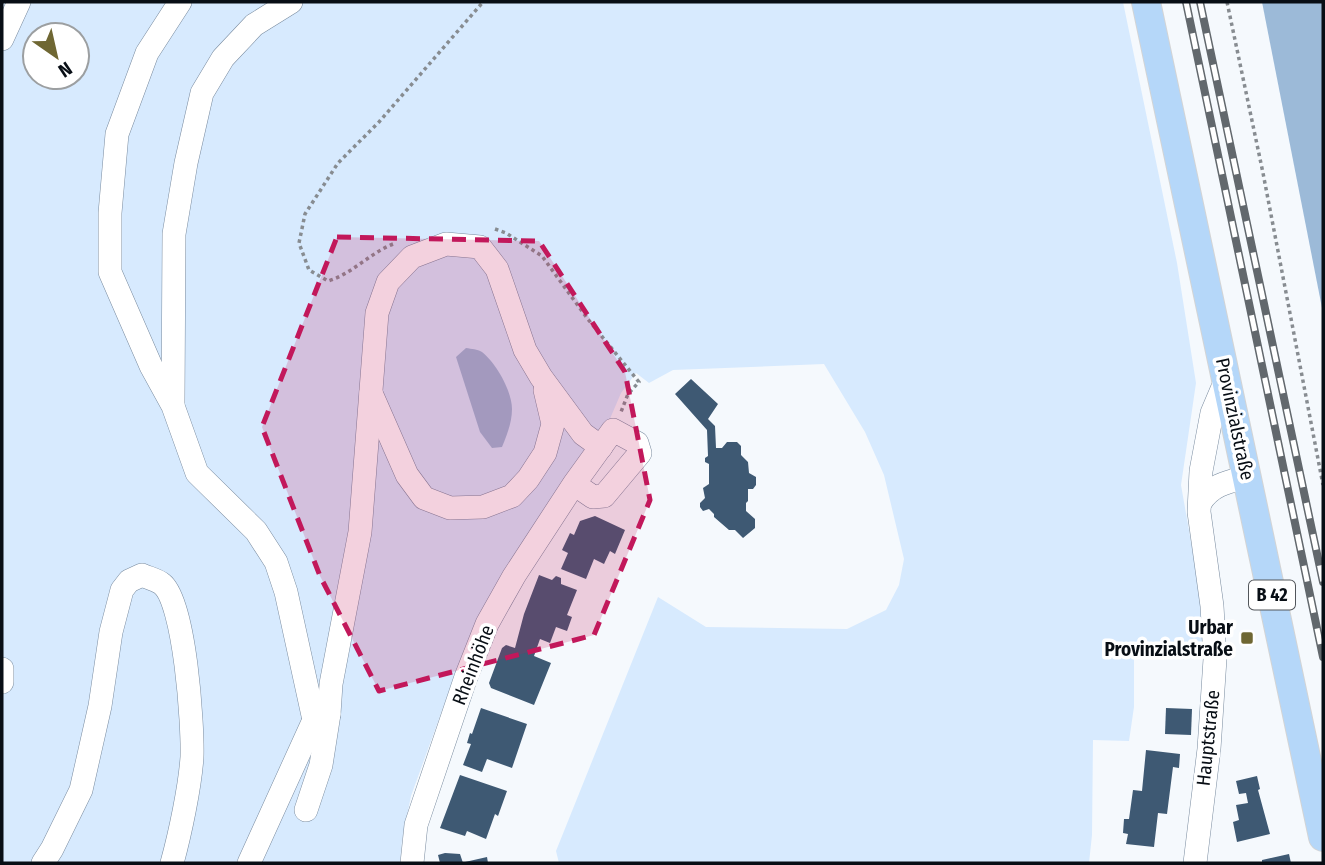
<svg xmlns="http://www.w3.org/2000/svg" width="1325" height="865" font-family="'Fira Sans Condensed',sans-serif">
  <rect width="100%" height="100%" fill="#f5f9fd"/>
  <path fill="#d7eafe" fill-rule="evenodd" d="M 2,2 L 1123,2 L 1177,263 L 1196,383 L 1181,485 L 1203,610 L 1205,656 L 1187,657 L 1183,651 L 1134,655 L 1134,707 L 1129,741 L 1093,740 L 1092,835 L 1089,863 L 559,863 L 556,851 L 658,597 L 706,627 L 847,629 L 886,610 L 899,585 L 904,559 L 884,475 L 865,432 L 824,364 L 673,370 L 649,383 L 636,373 L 621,393 L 606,428 L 513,560 L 465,647 L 411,796 L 402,840 L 400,863 L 2,863 ZM 35,35 L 77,35 L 77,77 L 35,77 Z"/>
  <g fill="#9cbad8">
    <polygon points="1262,2 1323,2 1323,313"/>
    <path d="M 466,348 C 472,349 477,349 482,352 C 496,363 512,391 512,409 C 512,422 507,435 502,447 L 492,448 L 480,432 L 456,357 Z"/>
  </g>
  <g fill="#3e5973">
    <polygon points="691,379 718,404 708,419 715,426 716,448 722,448 727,442 737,442 741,446 741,455 748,462 749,473 756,477 756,485 753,489 748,489 748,501 746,503 746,511 755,519 755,528 743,538 735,530 729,530 714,517 714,514 709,509 703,511 700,507 700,503 705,498 703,488 709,484 709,464 705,462 705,458 708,456 707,430 675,394"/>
    <polygon points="595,516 625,530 615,554 610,551 604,564 594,559 586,579 561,569 568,553 562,550 570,533 574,535 580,521"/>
    <polygon points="539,575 552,580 556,576 561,578 561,584 577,590 567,615 572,617 567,631 556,627 550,643 540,639 534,656 551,663 534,705 491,688 489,683 502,648 506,645 515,648 524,614"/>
    <polygon points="481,708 527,724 512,768 487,759 482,772 463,765 471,744 467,743 470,733 472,734"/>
    <polygon points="1166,708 1192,709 1191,735 1165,734"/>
    <polygon points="1146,750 1180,754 1179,768 1173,767 1167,814 1158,813 1154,847 1126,844 1128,834 1123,833 1124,819 1129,819 1133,790 1142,791"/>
    <polygon points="460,775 507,791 498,816 495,814 486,839 467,831 465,836 440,828"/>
    <polygon points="1257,776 1260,789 1258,790 1270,834 1237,842 1233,822 1239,820 1236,805 1248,803 1246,793 1239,794 1236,781"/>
    <polygon points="445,853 460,854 463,863 440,863 438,855"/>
    <polygon points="1289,854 1291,863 1262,863 1262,860"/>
    <polygon points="487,857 488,863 466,863 465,862"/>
  </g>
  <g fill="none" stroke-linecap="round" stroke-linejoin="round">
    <g stroke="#798b9f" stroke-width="24">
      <g id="minor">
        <polyline points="180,2 147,53 117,134 110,213 110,272 151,366 173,406 197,473 256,531 276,562 286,592 314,720"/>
        <polyline points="2,39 19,2"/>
        <polyline points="371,393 407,475 424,498 450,508 483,507 512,496 528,479 545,453 553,424 545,390"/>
        <polyline points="173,403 174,234 186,163 202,93 223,58 254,25 291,2"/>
        <path d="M 1200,503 C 1211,485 1227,482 1247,477"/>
        <polyline points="2,669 2,682"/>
        <polyline points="306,810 321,765 329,714"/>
        <path d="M 43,863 L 52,849 L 81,790 L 100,706 L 111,632 L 122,590 L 129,581 L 142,575 C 148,578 156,579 162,584 C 185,602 193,725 192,757 C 190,787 180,834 172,863"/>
        <polyline points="249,863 314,720 329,714 331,684 360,532 377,313 388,282 412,257 446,244 480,247 497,269 525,350 541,377 583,434 601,447"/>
        <polyline points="412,863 416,825 466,677 487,624 514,576 574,484 613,430 637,443 640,453 604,496 593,497 574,484"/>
        <polyline points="1195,863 1209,749 1215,659 1212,606 1199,512 1201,471 1212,413 1226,380"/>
      </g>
    </g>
    <g stroke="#d3d4d5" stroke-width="30">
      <polyline id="major" points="1146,2 1323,837"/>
    </g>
    <g stroke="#878c91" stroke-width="3.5" stroke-dasharray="3.5 3.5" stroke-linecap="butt">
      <polyline points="1227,2 1263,173 1323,485"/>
      <polyline points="495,229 506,233 542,256 587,318 639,382 628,394 621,412"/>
      <path d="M 393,244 C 370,253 352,274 328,281 L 309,270 L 299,243 L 305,214 L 338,163 L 379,122 L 483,2"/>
    </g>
    <use href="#minor" stroke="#fff" stroke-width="23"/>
    <use href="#major" stroke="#b5d7f9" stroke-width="28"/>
    <g stroke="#62686d" stroke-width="8">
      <g id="rail">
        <polyline points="1186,2 1323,657"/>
        <polyline points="1200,2 1323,582"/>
      </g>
    </g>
    <use href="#rail" stroke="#fff" stroke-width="5" stroke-dasharray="16" stroke-linecap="butt"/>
  </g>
  <path fill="#c2185b" fill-opacity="0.2" stroke="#c2185b" stroke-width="5" stroke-dasharray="14 9" stroke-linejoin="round" d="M 337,237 L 539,241 L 625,372 L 650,500 L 594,635 L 379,691 L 320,576 L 262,427 Z"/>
  <rect fill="#6f6733" stroke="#fff" stroke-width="2.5" x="1240" y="631" width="14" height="14" rx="3.5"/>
  <g text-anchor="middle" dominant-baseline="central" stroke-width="7" stroke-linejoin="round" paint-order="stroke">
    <rect fill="#fff" stroke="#52565b" stroke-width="2" x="1249" y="580.5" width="46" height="29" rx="5"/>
    <g font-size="18" font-weight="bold" fill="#080e15">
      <text x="1272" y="595">B 42</text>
    </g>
    <g font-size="19" fill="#080e15" stroke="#fff">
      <text transform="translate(1235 419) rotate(78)">Provinzialstraße</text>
      <text transform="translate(473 665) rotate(-69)">Rheinhöhe</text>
      <text transform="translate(1208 738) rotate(-84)">Hauptstraße</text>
    </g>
    <g font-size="19" font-weight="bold" fill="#080e15" stroke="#fff" text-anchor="end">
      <text x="1233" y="627">Urbar<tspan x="1233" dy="22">Provinzialstraße</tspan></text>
    </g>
  </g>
  <rect width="1325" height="865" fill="none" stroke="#080e15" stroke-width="7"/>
  <g transform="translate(56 56) rotate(146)"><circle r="33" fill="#ffffff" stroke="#9c9fa1" stroke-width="2"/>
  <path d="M0-5L12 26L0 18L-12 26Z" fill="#6f6733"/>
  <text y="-10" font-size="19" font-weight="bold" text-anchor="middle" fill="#080e15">N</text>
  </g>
</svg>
